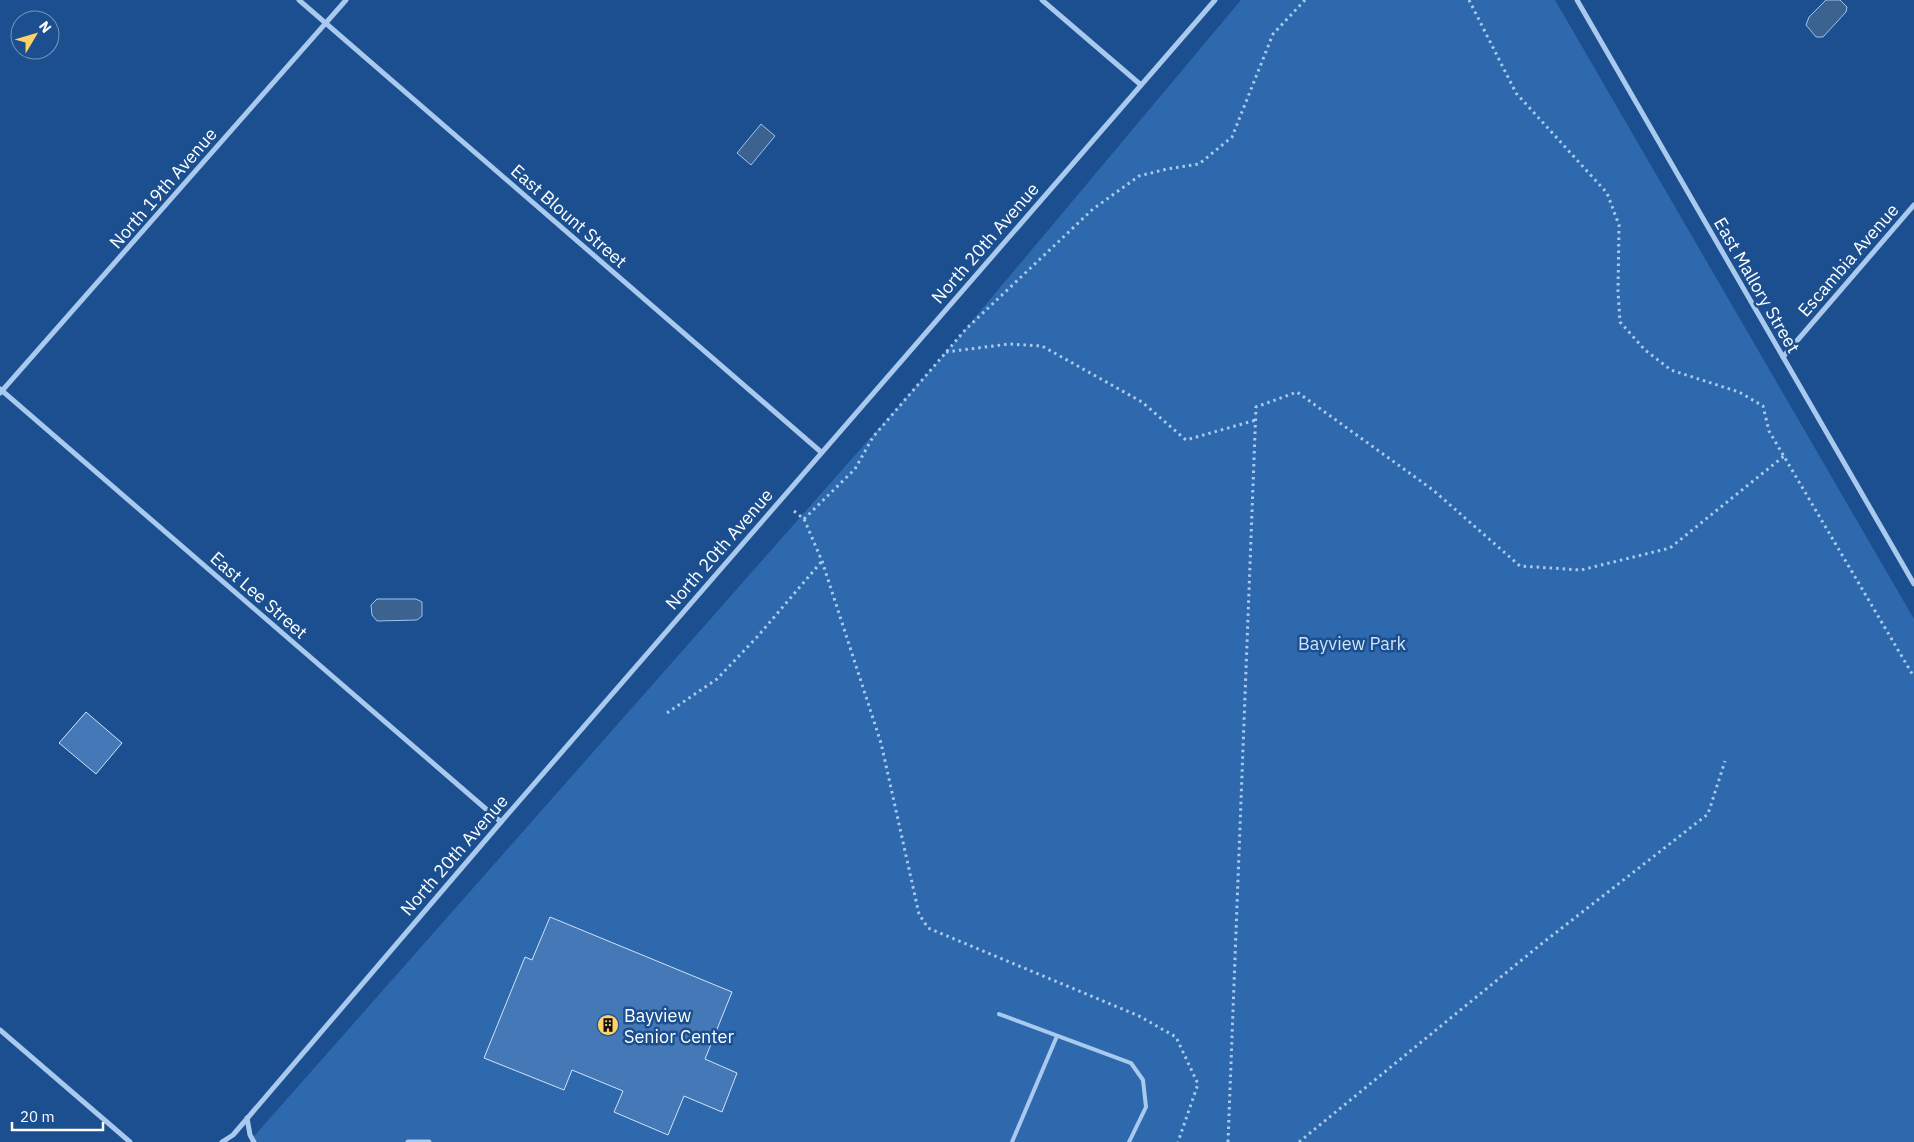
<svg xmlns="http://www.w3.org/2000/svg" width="1914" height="1142" font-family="'IBM Plex Sans',sans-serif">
  <rect width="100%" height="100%" fill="#1b4f8f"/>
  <polygon fill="#2e69ad" points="1241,0 1555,0 1914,619 1914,1142 249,1142 946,352"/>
  <g fill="#3c6290" stroke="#9cc4f0">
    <polygon points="1826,0 1840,0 1847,7 1846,12 1823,37 1816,37 1806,25 1809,17"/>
    <polygon points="761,124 775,136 751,165 737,153"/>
    <polygon points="377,599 416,599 422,602 422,616 417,620 377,621 372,615 371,605"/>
  </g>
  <g fill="#4478b7" stroke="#cfe3fa">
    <polygon points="86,712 122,743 96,774 59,743"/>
    <polygon points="550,917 732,992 705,1059 737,1073 722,1112 684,1096 668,1135 614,1112 623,1091 572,1070 564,1090 484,1058 525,957 532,960"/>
  </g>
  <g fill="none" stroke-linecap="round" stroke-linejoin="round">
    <g stroke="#a9c9ee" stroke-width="3" stroke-dasharray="2.5 4" stroke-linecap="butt">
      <polyline points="1469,0 1516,93 1607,193 1619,225 1618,291 1620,322 1645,350 1671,370 1739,392 1763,406 1769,431 1914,677"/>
      <polyline points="946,352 1009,344 1042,346 1142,402 1186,440 1256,420"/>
      <polyline points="794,511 804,519 822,561 881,743 919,914 928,928 1139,1016 1176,1037 1198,1084 1178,1142"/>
      <polyline points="804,519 855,469 873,437 966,329 1093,209 1139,176 1167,169 1199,164 1232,137 1273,34 1305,0"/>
      <polyline points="667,713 717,679 758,636 822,561"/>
      <polyline points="1228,1142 1256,407 1297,392 1433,490 1520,566 1581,570 1670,548 1784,456"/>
      <polyline points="1299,1142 1540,945 1708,814 1725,761"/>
    </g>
    <g stroke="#a9c9ee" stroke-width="4">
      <polyline points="999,1014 1131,1063 1143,1080 1146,1107 1129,1142"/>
      <polyline points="1012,1142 1057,1036"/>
    </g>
    <g stroke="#a9c9ee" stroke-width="5">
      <polyline points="299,0 821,452"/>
      <polyline points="1042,0 1141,85"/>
      <polyline points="1577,0 1914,584"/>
      <polyline points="1783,357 1914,205"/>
      <polyline points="0,389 501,822"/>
      <polyline points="0,393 346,0"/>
      <polyline points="0,1030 130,1142"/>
      <polyline points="247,1118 250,1135 254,1142"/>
      <polyline points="222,1142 233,1135 501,822 1215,0"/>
      <polyline points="408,1142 429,1142"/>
    </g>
  </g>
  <defs>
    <g id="building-disc" transform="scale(1.125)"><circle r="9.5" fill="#ffd166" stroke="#1b4f8f"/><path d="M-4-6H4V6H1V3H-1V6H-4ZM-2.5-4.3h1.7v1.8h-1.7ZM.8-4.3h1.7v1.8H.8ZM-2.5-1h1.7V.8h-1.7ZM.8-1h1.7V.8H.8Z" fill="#111"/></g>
  </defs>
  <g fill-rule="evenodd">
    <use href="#building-disc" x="608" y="1025"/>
  </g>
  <g text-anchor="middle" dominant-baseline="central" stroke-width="5" stroke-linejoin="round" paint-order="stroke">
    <g font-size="18" fill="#fff" stroke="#1b4f8f">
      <text transform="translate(163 188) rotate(-49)">North 19th Avenue</text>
      <text transform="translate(569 216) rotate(41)">East Blount Street</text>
      <text transform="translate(985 243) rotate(-49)">North 20th Avenue</text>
      <text transform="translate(1848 260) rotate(-49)">Escambia Avenue</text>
      <text transform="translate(1757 285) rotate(60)">East Mallory Street</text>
      <text transform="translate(719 549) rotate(-49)">North 20th Avenue</text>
      <text transform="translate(259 595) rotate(41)">East Lee Street</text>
      <text transform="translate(454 855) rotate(-49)">North 20th Avenue</text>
    </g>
    <g font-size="18" fill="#cfe3fa" stroke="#1b4f8f">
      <text x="1352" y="643">Bayview Park</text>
    </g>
    <g font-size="18" fill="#fff" stroke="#1b4f8f" text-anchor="start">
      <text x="624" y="1015">Bayview<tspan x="624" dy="21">Senior Center</tspan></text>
    </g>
  </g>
  <g transform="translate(35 35) rotate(52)"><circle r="24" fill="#1b4f8f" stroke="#7695bc"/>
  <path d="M0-4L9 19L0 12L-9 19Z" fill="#ffd166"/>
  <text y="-8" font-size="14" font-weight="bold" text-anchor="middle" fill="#ffffff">N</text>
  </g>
  <path d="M12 1122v8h91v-8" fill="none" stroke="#ffffff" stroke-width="2.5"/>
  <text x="20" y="1122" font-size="15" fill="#ffffff" stroke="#1b4f8f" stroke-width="4" paint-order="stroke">20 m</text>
</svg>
